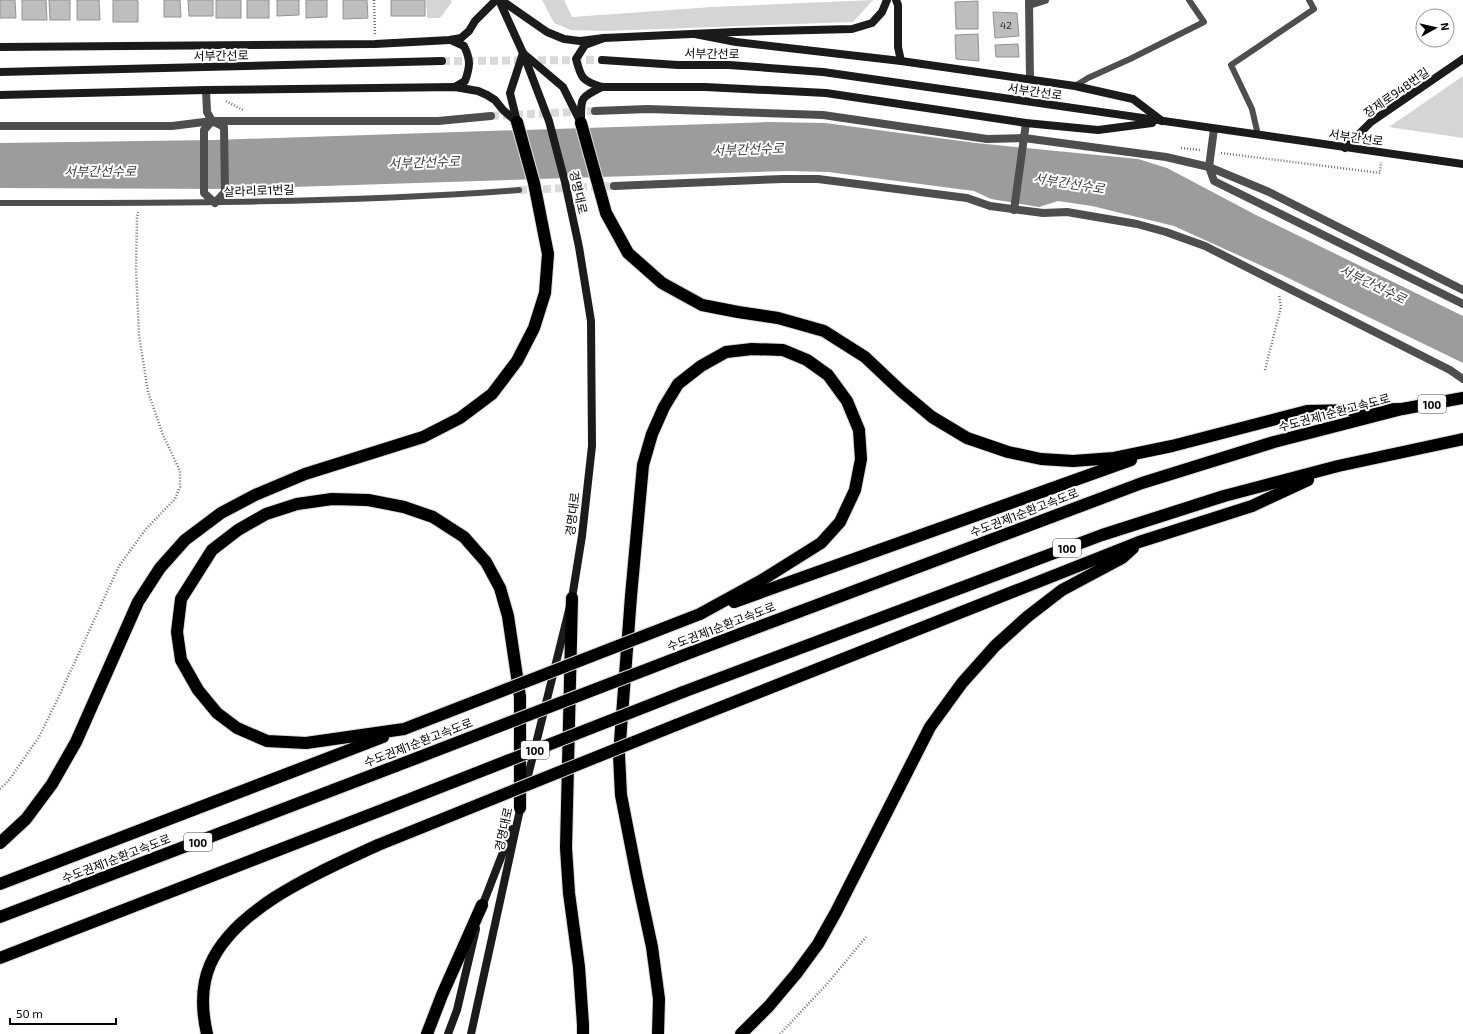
<svg xmlns="http://www.w3.org/2000/svg" width="1463" height="1034" font-family="'Exo 2','Noto Sans KR',sans-serif">
  <rect width="100%" height="100%" fill="#fff"/>
  <g fill="#d5d5d5">
    <polygon points="426,0 451,0 452,2 440,18 427,18"/>
    <polygon points="542,0 564,0 572,17 712,7 873,0 853,22 605,31 571,30 554,23"/>
    <polygon points="1463,76 1463,138 1389,127"/>
  </g>
  <polygon fill="#9c9c9c" points="768,122 825,123 976,143 1138,159 1167,168 1256,215 1463,316 1463,363 1282,275 1174,226 1092,206 1058,201 1039,207 991,199 974,191 828,172 789,171 233,189 0,188 0,143 213,140"/>
  <g fill="#bebebe" stroke="#929292">
    <polygon points="0,0 15,0 16,18 0,18"/>
    <polygon points="22,0 46,0 47,20 22,20"/>
    <polygon points="49,0 70,0 70,20 50,20"/>
    <polygon points="77,0 99,0 100,20 77,20"/>
    <polygon points="113,0 137,0 138,1 138,22 113,22"/>
    <polygon points="164,0 180,0 181,17 164,17"/>
    <polygon points="188,0 213,0 213,16 189,16"/>
    <rect x="216" y="0" width="25" height="18"/>
    <rect x="247" y="0" width="22" height="18"/>
    <polygon points="277,0 299,0 299,15 277,16"/>
    <polygon points="306,0 327,0 327,17 306,18"/>
    <polygon points="343,0 367,0 368,18 343,19"/>
    <rect x="391" y="0" width="34" height="16"/>
    <polygon points="978,1 978,29 956,29 955,2"/>
    <polygon points="993,12 1017,13 1019,36 995,38"/>
    <polygon points="978,34 979,61 956,59 955,35"/>
    <polygon points="1018,44 1019,57 996,57 995,45"/>
  </g>
  <g fill="none" stroke-linecap="round" stroke-linejoin="round">
    <g stroke="#d9d9d9" stroke-width="8" stroke-dasharray="8 4" stroke-linecap="butt">
      <polyline points="491,116 595,111"/>
      <polyline points="519,190 614,186"/>
    </g>
    <polyline stroke="#d9d9d9" stroke-width="8" stroke-dasharray="8 4" stroke-linecap="butt" points="442,61 602,60"/>
    <g stroke="#dbdbdb" stroke-width="14">
      <g id="highway">
        <polyline points="581,123 606,213 628,253 662,283 702,305 738,312 778,318 824,331 865,357 901,391 932,417 967,438 1008,452 1041,459 1073,461 1114,458 1172,446 1307,411 1402,409"/>
        <polyline points="572,598 566,848 569,893 579,967 583,1025 583,1034"/>
        <polyline points="734,602 1131,460"/>
        <polyline points="692,652 1142,483 1274,442 1402,409 1463,398"/>
        <polyline points="683,692 1102,535 1224,496 1338,466 1463,439"/>
        <polyline points="676,725 1139,542 1252,506 1308,480"/>
        <polyline points="404,729 306,743 267,741 237,728 217,713 198,690 181,660 177,632 181,599 212,550 238,530 266,514 297,504 332,499 368,500 404,507 433,517 464,537 486,562 500,588 508,616 520,697 520,808"/>
        <polyline points="0,843 26,819 52,784 76,742 138,602 160,568 185,540 221,513 255,495 305,474 423,437 460,418 492,394 517,361 534,328 545,293 548,254 534,183 517,122"/>
        <polyline points="0,884 383,737"/>
        <polyline points="0,917 396,766"/>
        <polyline points="0,958 387,808"/>
        <path d="M 207,1034 C 202,1012 201,986 210,965 C 235,906 324,870 378,845"/>
        <polyline points="427,1034 442,995 482,905"/>
        <polyline points="658,1034 659,999 652,947 637,877 621,795 619,755 631,596 643,465 652,434 664,407 678,384 701,366 726,352 752,349 783,350 807,360 828,375 847,401 859,430 861,459 855,490 840,522 821,543 762,580 700,614"/>
        <polyline points="741,1034 769,1006 796,974 818,944 836,912 930,727 962,683 995,646 1027,617 1062,590 1122,558 1133,548"/>
      </g>
    </g>
    <g stroke="#707070" stroke-width="2.5" stroke-dasharray="1 2" stroke-linecap="butt">
      <polyline points="374,0 375,35"/>
      <polyline points="226,101 243,110"/>
      <polyline points="1181,148 1200,150"/>
      <polyline points="1221,153 1380,173 1381,162"/>
      <polyline points="1265,370 1281,307 1279,295"/>
      <polyline points="0,789 9,780 39,737 60,694 119,566 146,529 175,499 180,487 180,471 163,435 148,392 139,335 136,269 137,217 138,212"/>
      <polyline points="780,1034 827,984 866,937"/>
    </g>
    <g stroke="#4e4e4e" stroke-width="6">
      <polyline points="1075,86 1088,78 1130,59 1204,22 1189,0"/>
      <polyline points="1258,135 1252,109 1231,65 1314,9 1309,0"/>
      <path d="M 0,203 C 173,203 346,203 519,190"/>
    </g>
    <g stroke="#4e4e4e" stroke-width="8">
      <polyline points="1029,0 1030,79"/>
      <polyline points="1029,5 1045,0"/>
      <polyline points="206,90 207,112 212,121 224,127 225,192 215,203 204,193 204,130 212,121"/>
      <polyline points="595,111 648,109 823,115 987,139 1024,138 1166,157 1209,167 1269,192 1463,290"/>
      <polyline points="0,126 172,126 212,121 438,121 491,116"/>
      <polyline points="1214,129 1209,167 1214,181 1463,304"/>
      <polyline points="614,186 783,179 818,179 967,198 990,206 1043,213 1067,212 1137,224 1166,232 1205,246 1450,370 1463,379"/>
      <polyline points="1014,210 1026,123"/>
    </g>
    <g stroke="#1b1b1b" stroke-width="8">
      <polyline points="499,0 523,53 549,121 565,182 579,247 591,321 592,446 582,536 572,598 525,788"/>
      <polyline points="501,0 547,32 564,39 580,41 604,38 735,32 852,29 872,23 882,12 887,0"/>
      <polyline points="896,0 898,5 898,47 901,61"/>
      <polyline points="695,34 736,42 901,61 1075,86 1133,99 1162,121"/>
      <path d="M 604,38 L 585,45 L 576,59 C 581,78 582,81 602,87 L 705,87 L 826,93 L 1026,123 L 1098,130 L 1152,123"/>
      <path d="M 451,40 L 464,46 C 471,60 470,67 465,81 L 455,87"/>
      <polyline points="0,47 375,44 450,40 461,38 469,31 475,21 496,0"/>
      <polyline points="524,54 563,87 581,123"/>
      <polyline points="602,60 678,65 729,65 823,72 1463,164"/>
      <polyline points="0,72 442,61"/>
      <polyline points="0,95 206,90 455,87 478,91 487,95 495,100 503,110 517,122"/>
      <path d="M 581,120 C 581,97 580,98 602,87"/>
      <polyline points="517,122 510,93 523,53"/>
      <polyline points="1345,148 1371,122 1463,59"/>
      <polyline points="481,909 512,829"/>
      <polyline points="448,1034 457,1010 476,929"/>
      <polyline points="471,1034 521,805"/>
    </g>
    <use href="#highway" stroke="#000" stroke-width="12"/>
    <g stroke="#dbdbdb" stroke-width="14" stroke-linecap="butt">
      <g id="highway-bridge">
        <polyline points="404,729 700,614"/>
        <polyline points="396,766 692,652"/>
        <polyline points="387,808 683,692"/>
        <polyline points="378,845 676,725"/>
      </g>
    </g>
    <use href="#highway-bridge" stroke="#000" stroke-width="12"/>
  </g>
  <g text-anchor="middle" dominant-baseline="central" stroke-width="4" stroke-linejoin="round" paint-order="stroke">
    <g font-size="10" fill="#303030">
      <text x="1006" y="25">42</text>
    </g>
    <g fill="#fff" stroke="#4c4c4c" stroke-width="1">
      <rect x="1418" y="395" width="28" height="18" rx="3"/>
      <rect x="1053" y="539" width="28" height="18" rx="3"/>
      <rect x="521" y="741" width="28" height="18" rx="3"/>
      <rect x="184" y="833" width="28" height="18" rx="3"/>
    </g>
    <g font-size="11" font-weight="bold" fill="#000">
      <text x="1432" y="404">100</text>
      <text x="1067" y="548">100</text>
      <text x="535" y="750">100</text>
      <text x="198" y="842">100</text>
    </g>
    <g font-size="12" fill="#000" stroke="#fff">
      <text transform="translate(712 53) rotate(1)">서부간선로</text>
      <text transform="translate(221 55) rotate(-1)">서부간선로</text>
      <text transform="translate(1035 91) rotate(8)">서부간선로</text>
      <text transform="translate(1396 92) rotate(-35)">장제로948번길</text>
      <text transform="translate(1356 137) rotate(8)">서부간선로</text>
      <text transform="translate(259 190) rotate(-2)">살라리로1번길</text>
      <text transform="translate(579 192) rotate(77)">경명대로</text>
      <text transform="translate(1334 412) rotate(-15)">수도권제1순환고속도로</text>
      <text transform="translate(1024 512) rotate(-21)">수도권제1순환고속도로</text>
      <text transform="translate(572 514) rotate(-83)">경명대로</text>
      <text transform="translate(721 626) rotate(-21)">수도권제1순환고속도로</text>
      <text transform="translate(418 742) rotate(-21)">수도권제1순환고속도로</text>
      <text transform="translate(503 829) rotate(-78)">경명대로</text>
      <text transform="translate(116 858) rotate(-21)">수도권제1순환고속도로</text>
    </g>
    <g font-size="13" font-style="italic" fill="#3d3d3d" stroke="#fff">
      <text transform="translate(748 149) rotate(-2)">서부간선수로</text>
      <text transform="translate(424 162) rotate(-2)">서부간선수로</text>
      <text x="100" y="171">서부간선수로</text>
      <text transform="translate(1069 183) rotate(9)">서부간선수로</text>
      <text transform="translate(1373 284) rotate(26)">서부간선수로</text>
    </g>
  </g>
  <g transform="translate(1435 28) rotate(82)"><circle r="19" fill="#ffffff" stroke="#999999"/>
  <path d="M0-3L7 15L0 10L-7 15Z" fill="#000000"/>
  <text y="-6" font-size="11" font-weight="bold" text-anchor="middle" fill="#000000">N</text>
  </g>
  <path d="M10 1018v6h106v-6" fill="none" stroke="#000000" stroke-width="2"/>
  <text x="16" y="1018" font-size="12" fill="#000000" stroke="#ffffff" stroke-width="3" paint-order="stroke">50 m</text>
</svg>
